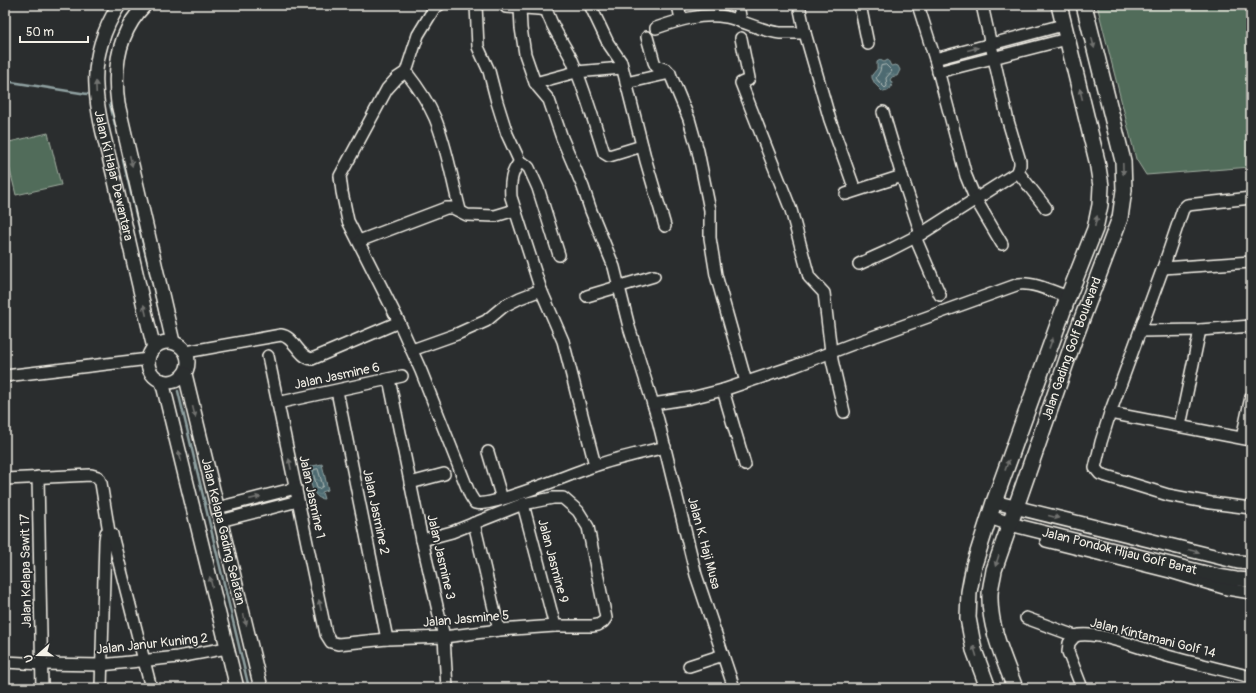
<svg xmlns="http://www.w3.org/2000/svg" width="1256" height="693" font-family="Pangolin,sans-serif">
  <defs>
    <pattern id="water-ripples" width="26" height="14" patternUnits="userSpaceOnUse"><rect width="26" height="14" fill="#4d6b71"/><path d="M2 4q2-2 4 0t4 0M15 11q2-2 4 0t4 0" fill="none" stroke="#678185"/></pattern>
  </defs>
  <rect width="100%" height="100%" fill="#2a2d2e"/>
  <filter id="ink" filterUnits="userSpaceOnUse"><feTurbulence type="fractalNoise" baseFrequency=".025" numOctaves="2"/><feDisplacementMap in="SourceGraphic" scale="8" xChannelSelector="R" yChannelSelector="G"/><feConvolveMatrix kernelMatrix="1 2 1 2 8 2 1 2 1" color-interpolation-filters="sRGB"/></filter>
  <g filter="url(#ink)">
    <g fill="#516c5a" stroke="#a2aea1">
      <polygon points="1097,5 1251,5 1251,167 1146,175 1136,159"/>
      <polygon points="48,133 61,185 16,195 5,150 5,143"/>
    </g>
    <g fill="url(#water-ripples)" stroke="#90a1a1">
      <path d="M 880,60 L 884,62 L 888,60 L 891,66 L 895,65 L 898,66 L 900,70 L 897,76 C 893,76 891,77 890,80 L 892,83 C 891,89 890,91 883,92 L 875,84 L 872,78 L 872,75 L 877,69 L 877,62 Z"/>
      <path d="M 322,464 L 328,490 L 322,492 L 324,499 C 311,499 310,477 308,467 Z"/>
    </g>
    <g fill="none" stroke-linecap="round" stroke-linejoin="round">
      <g stroke="#b1bbb8" stroke-width="1">
        <polygon points="886,65 892,71 886,78 887,86 885,88 879,82 876,78 880,71 881,66"/>
        <polygon points="318,469 323,486 319,489 317,488 313,472 314,470"/>
      </g>
      <g stroke="#90a1a1" stroke-width="2.5">
        <polyline points="5,81 87,94"/>
        <polyline points="110,104 116,129"/>
        <polyline points="123,160 161,319"/>
        <polyline points="178,391 249,688"/>
      </g>
      <g stroke="#f4f1e8" stroke-width="14">
        <g id="minor">
          <path d="M 439,5 L 435,7 L 418,35 L 406,72 L 397,78 L 387,89 L 340,176 L 342,192 L 348,221 L 399,322 L 421,371 L 470,495 L 475,503 C 492,508 572,473 594,466 C 617,458 642,453 665,447"/>
          <polyline points="476,5 478,47 489,71 497,102 507,134 520,162"/>
          <path d="M 505,5 L 506,7 C 520,8 533,8 546,10"/>
          <path d="M 545,5 C 550,26 563,42 572,60 C 585,90 594,122 604,153 L 609,156 L 642,146"/>
          <polyline points="590,5 608,43 621,62 646,161 665,226"/>
          <polyline points="678,5 681,19"/>
          <polyline points="738,5 741,22"/>
          <polyline points="799,5 805,33 830,120 855,190"/>
          <polyline points="860,5 868,44"/>
          <polyline points="918,5 935,59 966,176 975,198 1002,244"/>
          <polyline points="520,8 521,28 525,54 534,80 538,87 549,100 562,138 583,187 591,211 614,267 629,327 658,420 696,575 734,688"/>
          <path d="M 656,28 C 679,20 701,13 726,17 C 744,21 761,31 780,33 C 788,33 797,33 805,33"/>
          <polyline points="647,37 654,62 656,66 667,70 671,76 689,119 698,151 710,210 710,238 716,275 746,382"/>
          <polyline points="741,38 749,78 748,80 741,83 791,210 809,277 824,293 832,360 844,412"/>
          <polyline points="935,59 1063,25"/>
          <path d="M 406,72 C 417,86 428,102 435,118 C 447,147 452,180 460,210"/>
          <polyline points="938,72 1067,39"/>
          <polyline points="535,83 576,72 622,68"/>
          <polyline points="626,83 670,73"/>
          <polyline points="883,112 902,176 921,234"/>
          <path d="M 520,162 C 511,172 510,183 511,197 L 541,290 L 563,341 L 595,465"/>
          <polyline points="520,162 526,165 529,168 538,188 559,255"/>
          <polyline points="1018,172 1046,208"/>
          <polyline points="846,194 902,176"/>
          <polyline points="1251,198 1187,205 1183,209 1163,268 1110,413 1101,442 1095,468 1100,474 1168,495 1211,503 1251,508"/>
          <polyline points="915,237 940,295"/>
          <polyline points="359,241 446,208 453,208 467,215 495,216 515,210"/>
          <polyline points="859,264 888,251 921,234 1018,172 1020,165 1020,161 1008,121 982,5"/>
          <polyline points="1163,268 1251,262"/>
          <polyline points="587,296 654,276"/>
          <polyline points="1140,331 1200,330 1251,326"/>
          <polyline points="412,350 457,334 486,321 504,306 520,298 541,290"/>
          <path d="M 186,352 L 281,335 C 295,337 298,357 312,359 L 399,322"/>
          <polyline points="268,356 326,634 331,642 338,644 387,639 444,637 499,630 555,626 592,626 598,625 603,622 606,618 588,527 578,511 563,498 553,498 523,504 452,532 422,540"/>
          <polyline points="5,376 149,359"/>
          <polyline points="389,379 422,540 444,637 447,688"/>
          <polyline points="723,390 745,465"/>
          <polyline points="337,391 387,639"/>
          <polyline points="277,403 402,376"/>
          <path d="M 653,404 L 691,398 L 723,390 L 795,366 L 850,345 L 1019,284 C 1033,282 1054,292 1068,297"/>
          <polyline points="1110,413 1251,440"/>
          <polyline points="1180,426 1200,330"/>
          <polyline points="1242,438 1251,397"/>
          <polyline points="488,452 502,499"/>
          <polyline points="38,477 42,688"/>
          <polyline points="5,479 91,475 98,477 101,483 109,532 106,533 105,540 101,688"/>
          <polyline points="410,483 444,474"/>
          <polyline points="523,504 555,626"/>
          <polyline points="217,508 296,488"/>
          <polyline points="220,521 298,501"/>
          <polyline points="474,523 499,630"/>
          <polyline points="109,532 112,534 113,539 151,688"/>
          <polyline points="1046,541 1170,572 1227,589 1251,593"/>
          <path d="M 1026,618 L 1075,636 C 1096,630 1139,648 1161,654 C 1191,663 1221,669 1251,677"/>
          <polyline points="1075,636 1069,643 1068,652 1082,688"/>
          <polyline points="5,662 42,664 101,665 178,657 227,648"/>
          <polyline points="689,666 723,655"/>
        </g>
      </g>
      <g stroke="#f4f1e8" stroke-width="16">
        <g id="tertiary">
          <path id="s1" d="M 119,5 C 104,28 94,58 96,86 C 97,117 108,151 115,181 C 128,237 140,292 154,348"/>
          <path d="M 145,5 C 118,32 113,67 118,104 L 173,342"/>
          <circle cx="168" cy="362" r="20"/>
          <path id="s2" d="M 185,374 L 261,688"/>
          <polyline points="162,381 237,688"/>
          <polyline points="994,502 1238,562 1251,563"/>
          <path id="s3" d="M 990,517 L 1010,524 L 1218,576 L 1236,579 L 1251,580"/>
        </g>
      </g>
      <g stroke="#f4f1e8" stroke-width="18">
        <g id="secondary">
          <polyline points="988,688 974,650 968,618 969,592 974,565 994,502 1068,297 1095,229 1100,205 1101,186 1097,161 1059,5"/>
          <path id="s4" d="M 1015,688 C 1004,659 989,627 990,595 C 990,587 993,578 994,570 L 1074,340 L 1120,218 L 1124,190 L 1123,161 L 1084,5"/>
        </g>
      </g>
      <use href="#minor" stroke="#2a2d2e" stroke-width="11"/>
      <use href="#tertiary" stroke="#2a2d2e" stroke-width="13"/>
      <use href="#secondary" stroke="#2a2d2e" stroke-width="15"/>
    </g>
    <defs><path id="oneway-solid" d="M-6-.8H1V-3.2L6.5 0L1 3.2V.8H-6Z"/></defs>
    <g fill="#71726f">
      <use href="#oneway-solid" transform="translate(1093 43) rotate(76)"/>
      <use href="#oneway-solid" transform="translate(973 49) rotate(-14)"/>
      <use href="#oneway-solid" transform="translate(96 87) rotate(-93)"/>
      <use href="#oneway-solid" transform="translate(1081 94) rotate(-104)"/>
      <use href="#oneway-solid" transform="translate(131 161) rotate(77)"/>
      <use href="#oneway-solid" transform="translate(1123 169) rotate(88)"/>
      <use href="#oneway-solid" transform="translate(1096 221) rotate(-78)"/>
      <use href="#oneway-solid" transform="translate(145 310) rotate(-103)"/>
      <use href="#oneway-solid" transform="translate(1051 343) rotate(-70)"/>
      <use href="#oneway-solid" transform="translate(194 412) rotate(76)"/>
      <use href="#oneway-solid" transform="translate(180 456) rotate(-104)"/>
      <use href="#oneway-solid" transform="translate(290 464) rotate(-102)"/>
      <use href="#oneway-solid" transform="translate(1007 465) rotate(-70)"/>
      <use href="#oneway-solid" transform="translate(255 498) rotate(-13)"/>
      <use href="#oneway-solid" transform="translate(1054 517) rotate(14)"/>
      <use href="#oneway-solid" transform="translate(1194 551) rotate(14)"/>
      <use href="#oneway-solid" transform="translate(997 561) rotate(108)"/>
      <use href="#oneway-solid" transform="translate(211 582) rotate(-104)"/>
      <use href="#oneway-solid" transform="translate(320 605) rotate(-102)"/>
      <use href="#oneway-solid" transform="translate(245 620) rotate(76)"/>
      <use href="#oneway-solid" transform="translate(975 651) rotate(-107)"/>
    </g>
  </g>
  <g text-anchor="middle" dominant-baseline="central" stroke-width="3.5" stroke-linejoin="round" paint-order="stroke">
    <g font-size="13" fill="#f4f1e8" stroke="#2a2d2e">
      <text stroke="none"><textPath href="#s1" startOffset="177">Jalan Ki Hajar Dewantara</textPath></text>
      <text stroke="none"><textPath href="#s4" startOffset="357">Jalan Gading Golf Boulevard</textPath></text>
      <text transform="translate(337 376) rotate(-12)">Jalan Jasmine 6</text>
      <text transform="translate(312 497) rotate(78)">Jalan Jasmine 1</text>
      <text transform="translate(376 512) rotate(78)">Jalan Jasmine 2</text>
      <text stroke="none"><textPath href="#s2" startOffset="162">Jalan Kelapa Gading Selatan</textPath></text>
      <text transform="translate(704 543) rotate(75)">Jalan K. Haji Musa</text>
      <text stroke="none"><textPath href="#s3" startOffset="134">Jalan Pondok Hijau Golf Barat</textPath></text>
      <text transform="translate(441 557) rotate(77)">Jalan Jasmine 3</text>
      <text transform="translate(553 561) rotate(75)">Jalan Jasmine 9</text>
      <text transform="translate(26 571) rotate(-91)">Jalan Kelapa Sawit 17</text>
      <text transform="translate(466 619) rotate(-5)">Jalan Jasmine 5</text>
      <text transform="translate(1153 638) rotate(14)">Jalan Kintamani Golf 14</text>
      <text transform="translate(152 644) rotate(-6)">Jalan Janur Kuning 2</text>
    </g>
  </g>
  <rect width="1256" height="693" fill="none" stroke="#2a2d2e" stroke-width="20"/>
  <rect x="10" y="10" width="1236" height="673" fill="none" stroke="#f4f1e8" stroke-width="1.5" filter="url(#ink)"/>
  <g transform="translate(38 655) rotate(250)" stroke="#2a2d2e" stroke-width="3" paint-order="stroke">
  <path d="M0-3L7 15L0 10L-7 15Z" fill="#f4f1e8"/>
  <text y="-6" font-size="11" font-weight="bold" text-anchor="middle" fill="#f4f1e8">U</text>
  </g>
  <path d="M20 36v6h68v-6" fill="none" stroke="#f4f1e8" stroke-width="2"/>
  <text x="26" y="36" font-size="12" fill="#f4f1e8" stroke="#2a2d2e" stroke-width="3" paint-order="stroke">50 m</text>
</svg>
